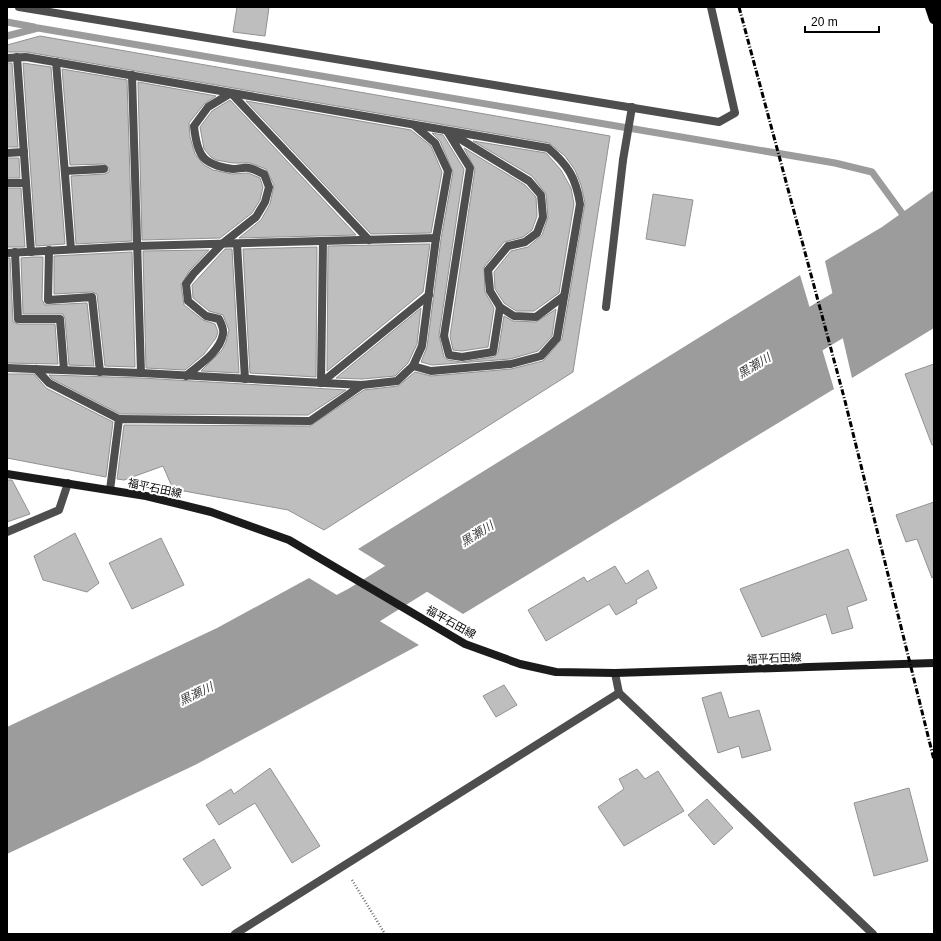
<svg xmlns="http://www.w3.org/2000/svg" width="941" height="941" font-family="Arial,'Noto Sans JP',sans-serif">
  <rect width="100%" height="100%" fill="#fff"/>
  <g fill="#9c9c9c">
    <polygon points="934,190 934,328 852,378 825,261 882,227"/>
    <polygon points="800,275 834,389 463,614 358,549"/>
    <polygon points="309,578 419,645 195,765 7,854 7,727 217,628"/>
  </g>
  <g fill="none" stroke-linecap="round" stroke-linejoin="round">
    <g stroke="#9c9c9c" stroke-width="7">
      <polyline points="7,22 34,27"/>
      <polyline points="7,36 38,28 835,163 872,172 907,220"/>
    </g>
    <g stroke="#9c9c9c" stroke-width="44">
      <polyline points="765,359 934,258"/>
      <polyline points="306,636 361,607 457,547"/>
    </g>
  </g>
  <g fill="#bebebe" stroke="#929292">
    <polygon points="237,7 269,7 265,36 233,32"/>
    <polygon points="40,36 610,136 573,372 324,530 288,510 173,489 163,466 124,480 117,479 124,425 310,426 364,390 398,386 415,372 431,376 511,369 543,361 562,339 585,203 581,185 575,170 565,156 549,143 27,52 7,52 7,45"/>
    <polygon points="7,63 12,63 18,147 7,147"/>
    <polygon points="23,63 51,67 65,244 36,246"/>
    <polygon points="62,69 127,80 132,241 76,244 71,176 105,174 109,172 109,168 104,164 70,165"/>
    <polygon points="138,82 216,96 204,104 189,123 190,137 195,154 204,165 213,170 232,174 248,173 260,178 263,187 260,200 252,213 220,238 142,240"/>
    <polygon points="230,100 356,235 239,238 261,220 270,204 274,185 266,169 250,163 233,163 216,160 211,157 204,149 200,127 212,111"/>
    <polygon points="246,101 411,130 431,146 442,172 431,233 371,234"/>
    <polygon points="432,133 443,135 464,169 439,335 444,357 448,360 461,362 494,357 498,353 504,316 513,321 536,322 556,309 552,336 538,351 510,359 432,365 421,362 427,347 441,239 453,172 440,141"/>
    <polygon points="473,141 546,153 561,170 571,188 574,204 559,293 534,311 516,311 504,303 495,289 494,272 511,251 528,247 542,235 548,217 546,194 532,176"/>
    <polygon points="464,148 525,185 536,197 537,216 532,230 523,237 504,242 484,267 485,292 494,308 488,347 462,351 453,350 450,336 475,169"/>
    <polygon points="7,158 19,158 20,178 7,178"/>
    <polygon points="7,188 21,188 25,247 7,247"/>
    <polygon points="653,194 693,200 685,246 646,239"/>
    <polygon points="430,244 423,292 327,371 328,246"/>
    <polygon points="317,247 316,377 250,373 243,249"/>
    <polygon points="225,249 232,249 239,373 201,371 222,350 226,342 229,330 223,315 209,311 193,298 192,285"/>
    <polygon points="209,250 190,270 181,285 184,305 203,320 215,324 218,332 216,338 204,354 185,370 146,368 143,251"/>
    <polygon points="132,252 135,367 105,366 97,294 92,292 54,294 54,256"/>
    <polygon points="33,257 43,257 42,300 45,305 87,303 94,366 69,365 65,319 63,314 23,314 21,258"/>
    <polygon points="7,258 10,258 13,322 18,324 55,324 58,364 7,363"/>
    <polygon points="421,308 417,344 408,363 395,376 362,379 336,378"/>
    <polygon points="934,364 934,445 932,445 905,374"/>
    <polygon points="7,374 34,374 46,388 113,422 106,477 7,458"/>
    <polygon points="49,375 141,378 346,390 308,415 120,414 52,379"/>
    <polygon points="7,480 12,480 30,514 7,522"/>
    <polygon points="934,502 934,577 932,578 917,539 906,542 896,515"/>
    <polygon points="75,533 99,583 87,592 43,580 34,556"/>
    <polygon points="161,538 184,585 132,609 109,563"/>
    <polygon points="848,549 867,600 847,607 853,628 832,634 826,614 762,637 740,589"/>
    <polygon points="615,566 626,584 648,570 657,588 636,600 637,603 616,615 609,604 546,641 528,610 584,577 587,582"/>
    <polygon points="504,685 517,705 496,717 483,696"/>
    <polygon points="721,692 729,718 759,710 771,750 742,758 739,746 718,753 702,698"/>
    <polygon points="270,768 320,846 292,863 255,803 219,825 206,805 231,789 234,794"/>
    <polygon points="637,769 645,779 658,771 684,811 624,846 598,807 624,789 619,779"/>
    <polygon points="909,788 928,861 874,876 854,803"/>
    <polygon points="707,799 733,828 714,845 688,815"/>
    <polygon points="214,839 231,868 202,886 183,859"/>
  </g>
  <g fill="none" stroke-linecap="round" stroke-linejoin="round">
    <g stroke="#dbdbdb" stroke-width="11">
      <polyline id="primary" points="930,7 934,19"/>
    </g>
    <polyline stroke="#707070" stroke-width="2.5" stroke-dasharray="1 2" stroke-linecap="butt" points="352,880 385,934"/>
    <g stroke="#4e4e4e" stroke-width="8">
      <polyline points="17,57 31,252"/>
      <path d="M 7,58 L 26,57 L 548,148 C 568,165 576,178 580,204 L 557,338 L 541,356 L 511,364 L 431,371 L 413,366"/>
      <polyline points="56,62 71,249"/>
      <polygon points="447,131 529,181 541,195 543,217 537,233 525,242 508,246 488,270 490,291 500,307 493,352 462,357 449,355 444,336 470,168"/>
      <polyline points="7,153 24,152"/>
      <polyline points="65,171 104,169"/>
      <polyline points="7,183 26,183"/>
      <polyline points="237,244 245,379"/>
      <polyline points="49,250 48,300 92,297 100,372"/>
      <polyline points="15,252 18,319 60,319 64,370"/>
      <polyline points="7,253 137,246 436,238"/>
      <polyline points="500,307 514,316 536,317 564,296"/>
      <polyline points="606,307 623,160"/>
      <polyline points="7,368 141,373 132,75"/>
      <polyline points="141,373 362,385 397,381 413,366 422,346 436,238 448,171 435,143 414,125"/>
      <path d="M 186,376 C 199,365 220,352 223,334 C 224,330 221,323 219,319 L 206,316 L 188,301 L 186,284 L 194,273 L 222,244 L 256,217 L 265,202 L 269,187 L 264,174 C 259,172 254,169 249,168 C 244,167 238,169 233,169 C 202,165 197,155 194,126 L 208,107 L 231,93 L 369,240"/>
      <polyline points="321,383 323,241"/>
      <polyline points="321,383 429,295"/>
    </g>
    <g stroke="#4e4e4e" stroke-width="8">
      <polyline points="19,7 719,122 735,113 711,7"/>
      <polyline points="623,160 632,107"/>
      <polyline points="36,369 49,383 119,419"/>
      <polyline points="110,490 119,419 310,421 362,385"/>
      <polyline points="7,532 59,510 68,483"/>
      <polyline points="619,693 873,934"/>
      <polyline points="235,934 619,693 615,673"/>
    </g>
    <polyline stroke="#1b1b1b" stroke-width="8" points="7,474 146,496 211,512 289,540 465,644 520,664 556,672 615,673 934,663"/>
    <use href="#primary" stroke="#000" stroke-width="10"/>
    <polyline stroke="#000" stroke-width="3" stroke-dasharray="6 2 1 2" stroke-linecap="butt" points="739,7 845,401 934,760"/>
  </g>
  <g text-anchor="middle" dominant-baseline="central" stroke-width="4" stroke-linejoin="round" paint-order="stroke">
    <g font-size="11" fill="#000" stroke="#fff">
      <text transform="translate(155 488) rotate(12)">福平石田線</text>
      <text transform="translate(451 622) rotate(29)">福平石田線</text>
      <text transform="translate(774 658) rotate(-2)">福平石田線</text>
    </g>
    <g font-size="12" font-style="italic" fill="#3d3d3d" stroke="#fff">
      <text transform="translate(754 366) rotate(-31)">黒瀬川</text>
      <text transform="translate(477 534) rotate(-32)">黒瀬川</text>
      <text transform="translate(196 694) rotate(-26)">黒瀬川</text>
    </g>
  </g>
  <rect width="941" height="941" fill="none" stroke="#000000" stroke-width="16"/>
  <path d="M805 26v6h74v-6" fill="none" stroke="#000000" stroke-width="2"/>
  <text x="811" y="26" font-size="12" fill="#000000" stroke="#ffffff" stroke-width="3" paint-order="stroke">20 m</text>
</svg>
